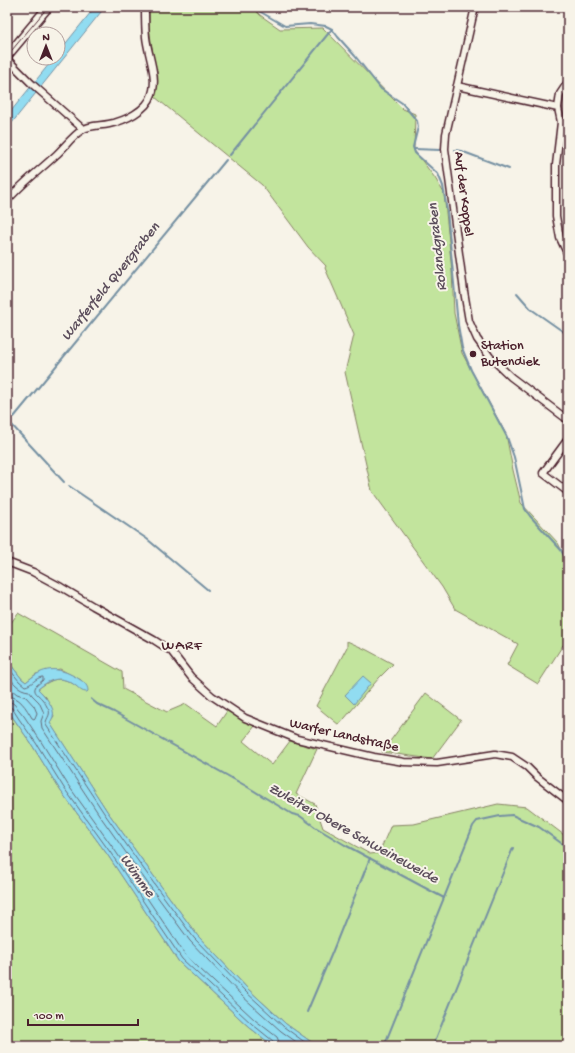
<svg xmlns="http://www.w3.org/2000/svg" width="575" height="1053" font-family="'Gochi Hand',sans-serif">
  <rect width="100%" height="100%" fill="#f7f3e8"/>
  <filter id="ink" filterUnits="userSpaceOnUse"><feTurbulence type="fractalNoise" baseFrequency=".025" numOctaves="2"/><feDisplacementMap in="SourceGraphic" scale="8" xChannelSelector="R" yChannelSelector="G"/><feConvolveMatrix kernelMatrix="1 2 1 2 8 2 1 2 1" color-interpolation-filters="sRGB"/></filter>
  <g filter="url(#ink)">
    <g fill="#c2e49d" stroke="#868264">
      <polygon points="149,7 252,7 260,15 280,29 323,28 403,109 415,114 414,150 435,178 444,193 452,271 454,313 462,353 506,434 513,470 521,503 558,543 568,563 568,647 563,645 538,684 507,665 518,644 455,609 442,587 372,491 345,372 354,335 325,268 326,266 308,247 262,185 155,97 157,80 149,28"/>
      <path d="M 18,613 L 122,672 L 123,689 L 167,712 L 186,704 L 217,726 L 227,711 L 255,726 L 243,741 L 272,765 L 290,741 L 317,749 L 296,794 L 315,804 L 323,828 L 370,854 L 379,853 L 391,825 L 414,824 L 498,804 L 527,807 L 568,838 L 568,1046 L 317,1046 L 286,1024 L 248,989 L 197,935 L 158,882 L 107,811 L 49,722 L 54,716 L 46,697 L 38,689 C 54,677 62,675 79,688 L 81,680 L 60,669 L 36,674 L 26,682 L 22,679 L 7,660 L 7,626 L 8,627 Z"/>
      <polygon points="347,641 367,650 393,664 379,678 339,725 316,706 347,647"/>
      <polygon points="426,693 461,720 432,759 382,752"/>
      <polygon points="7,709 32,745 60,790 107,854 179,962 249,1027 273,1046 7,1046"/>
    </g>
    <g fill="#91dcf1" stroke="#7590a2">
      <polygon points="95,7 105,7 7,129 7,116 54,58 58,58 58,53"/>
      <path d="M 7,660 L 22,679 L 26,682 C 30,679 33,676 37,674 C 51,666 63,670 76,677 C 82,681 88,684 88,691 L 87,692 C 81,692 80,689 76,686 C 62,675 51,678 38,689 C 44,695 56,708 53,717 C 52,719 51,721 50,723 L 107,811 L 158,882 L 197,935 L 248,989 L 286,1024 L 317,1046 L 273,1046 L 249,1027 L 179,962 L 107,854 L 60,790 L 32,745 L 7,709 Z"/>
      <polygon points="363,676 371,683 354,704 345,695"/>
    </g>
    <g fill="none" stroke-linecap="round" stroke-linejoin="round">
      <g stroke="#666b7a" stroke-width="1">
        <path d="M 7,666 L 19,681 L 25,686 C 32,685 35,678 42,677 L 43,677 L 43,680 C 41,682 38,684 36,686 C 32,692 39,695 42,699 C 45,702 47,707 49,710 C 51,716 45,719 46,725 L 104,813 L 155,885 L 194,938 L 246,992 L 284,1027 L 310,1046"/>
        <path d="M 7,674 C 13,682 18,690 29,691 L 32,695 L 39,702 L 44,713 L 41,721 L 42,728 L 100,816 L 151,888 L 190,941 L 242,996 L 281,1031 L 302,1046"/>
        <path d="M 7,684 L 12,690 L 17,694 L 26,697 L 34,706 L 37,713 L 35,718 L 34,719 L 32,718 C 26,708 20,696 7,696"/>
        <polyline points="7,702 11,702 14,704 24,716 40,740 68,785 114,849 186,956 255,1020 277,1037 279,1042 280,1046"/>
        <polyline points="7,707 12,708 19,719 36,743 64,788 110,852 182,959 252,1024 273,1041 275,1046"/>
      </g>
      <g stroke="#7590a2" stroke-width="2">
        <polyline points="255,7 259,11 285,26 310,24 326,26 332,29 338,37 355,56 381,89 402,103 417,121 418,127 413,147 415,153 438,174 443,186 447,211 458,325 462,348 471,370 507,437 514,457 525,509 530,516 561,550 568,563"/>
        <polyline points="259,11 264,7"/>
        <polyline points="414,149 440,150"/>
        <polyline points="455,150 461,151 509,169"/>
        <polyline points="230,155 332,29"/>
        <polyline points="517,293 531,309 568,335"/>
        <polyline points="14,417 226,160"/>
        <polyline points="10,423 64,482"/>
        <polyline points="69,486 147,539 208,590"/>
        <polyline points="91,699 97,704 114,712 246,786 292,814 300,816 315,827 345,845 444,898"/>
        <polyline points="307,1012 332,953 370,858"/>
        <polyline points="384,1046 473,826 477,821 500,816 512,815 539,827 568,848"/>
        <polyline points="433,1046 513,848"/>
      </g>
      <g stroke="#4a1f2b" stroke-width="9">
        <g id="minor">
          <polyline points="475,7 446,134 445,149 464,291 469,321 477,339 490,357 511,377 568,420"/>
          <polyline points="7,59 32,84 83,129"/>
          <polyline points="457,86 558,108 561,122 556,165 556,216 560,238 568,255"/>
          <polyline points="558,108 560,94 568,82"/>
          <path d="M 7,201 C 21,184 40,170 56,155 C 65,147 72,136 82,130 C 90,125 100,126 109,124 C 124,121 147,111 152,94 C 158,76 148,56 146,37 C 145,27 145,17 145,7"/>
          <polyline points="568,439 543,473 568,492"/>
          <polyline points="7,562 33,572 61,587 93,606 154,640 171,651 191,677 212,696 245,718 287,735 297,739 374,757 404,762 437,763 495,754 512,757 527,767 537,777 568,801"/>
        </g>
      </g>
      <g stroke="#4a1f2b" stroke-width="11">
        <polyline id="tertiary" points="7,56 48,7"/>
      </g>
      <use href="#minor" stroke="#f7f3e8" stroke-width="6"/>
      <use href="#tertiary" stroke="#f7f3e8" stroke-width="8"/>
      <polyline stroke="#4a1f2b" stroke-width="1" points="7,56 48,7"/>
    </g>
  </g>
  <circle fill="#4a1f2b" stroke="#f7f3e8" stroke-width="1.5" cx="473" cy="354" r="4"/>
  <g text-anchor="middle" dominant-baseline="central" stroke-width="4" stroke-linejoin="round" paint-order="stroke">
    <g font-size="14" fill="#4a1f2b" stroke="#f7f3e8">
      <text transform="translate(463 194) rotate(83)">Auf der Koppel</text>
      <text transform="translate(344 736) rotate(13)">Warfer Landstraße</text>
    </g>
    <g font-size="14" fill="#4a1f2b" stroke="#f7f3e8" text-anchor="start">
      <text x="481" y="346">Station<tspan x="481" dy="16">Butendiek</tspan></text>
    </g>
    <g font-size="15" font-style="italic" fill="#5c4e5c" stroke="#f7f3e8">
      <text transform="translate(438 247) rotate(-96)">Rolandgraben</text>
      <text transform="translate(111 282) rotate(-51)">Warferfeld Quergraben</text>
      <text transform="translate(353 834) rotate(29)">Zuleiter Obere Schweineweide</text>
      <text transform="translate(137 876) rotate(54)">Wümme</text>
    </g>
    <g font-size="15" letter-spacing="1" fill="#4a1f2b" stroke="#f7f3e8">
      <text x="182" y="646">WARF</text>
    </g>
  </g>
  <rect width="575" height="1053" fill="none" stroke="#f7f3e8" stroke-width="24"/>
  <rect x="12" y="12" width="551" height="1029" fill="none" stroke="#4a1f2b" stroke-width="1.5" filter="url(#ink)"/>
  <g transform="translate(46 46)"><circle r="19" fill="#f7f3e8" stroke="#b29e9c"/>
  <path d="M0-3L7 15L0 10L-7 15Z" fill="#4a1f2b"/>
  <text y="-6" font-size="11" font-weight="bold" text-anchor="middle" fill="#4a1f2b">N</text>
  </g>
  <path d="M28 1019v6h110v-6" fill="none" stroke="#4a1f2b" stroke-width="2"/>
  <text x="34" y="1019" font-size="12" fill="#4a1f2b" stroke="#f7f3e8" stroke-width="3" paint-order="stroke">100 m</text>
</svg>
